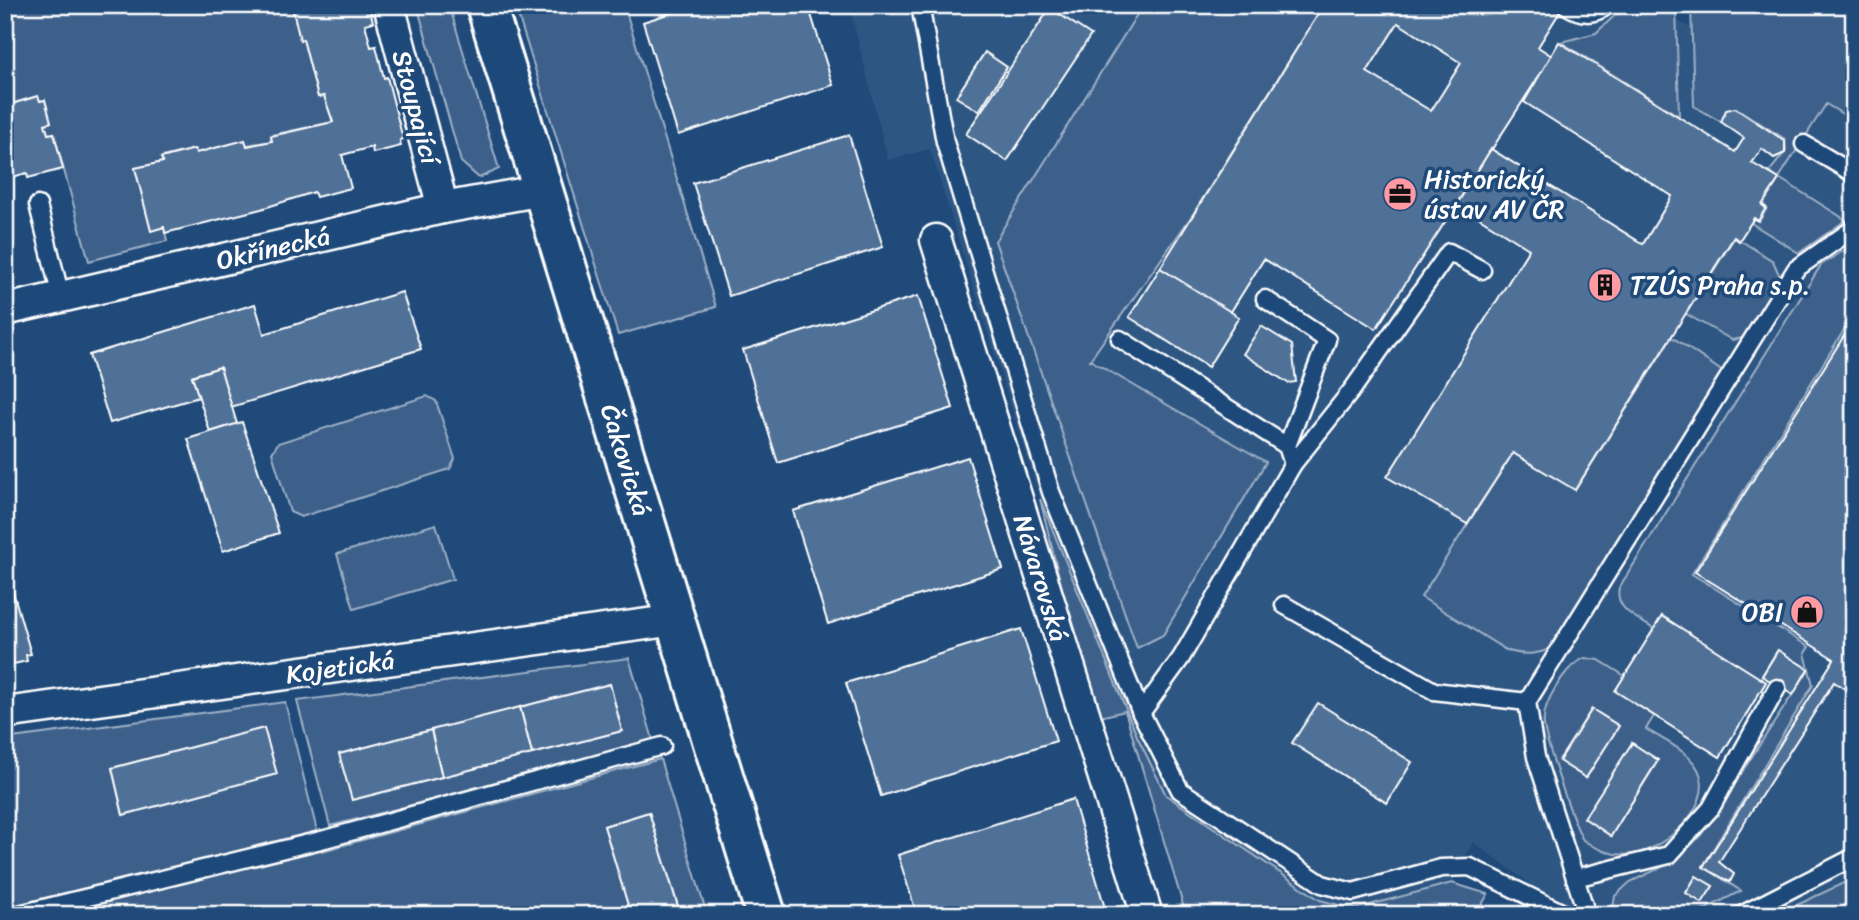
<svg xmlns="http://www.w3.org/2000/svg" width="1859" height="920" font-family="Sriracha,sans-serif">
  <rect width="100%" height="100%" fill="#1f4a7a"/>
  <filter id="ink" filterUnits="userSpaceOnUse"><feTurbulence type="fractalNoise" baseFrequency=".0143" numOctaves="2"/><feDisplacementMap in="SourceGraphic" scale="14" xChannelSelector="R" yChannelSelector="G"/><feConvolveMatrix kernelMatrix="1 2 1 2 8 2 1 2 1" color-interpolation-filters="sRGB"/></filter>
  <g filter="url(#ink)">
    <polygon fill="#2e5683" points="849,5 1650,5 1854,121 1854,878 1776,915 1573,915 1473,842 1452,883 1354,909 1320,900 1166,795 1137,736 1040,499 930,149 888,160"/>
    <g fill="#3c618b" stroke="#9eb0c5" stroke-width="2" fill-rule="evenodd">
      <polygon points="5,5 300,5 300,8 293,11 300,40 303,39 318,97 324,96 333,122 271,135 272,141 196,153 194,149 162,157 163,162 135,168 151,230 164,227 167,241 89,261 54,134 48,134 45,124 51,122 45,100 40,101 37,96 5,106"/>
      <polygon points="417,5 449,5 499,169 479,178 461,162"/>
      <polygon points="515,5 624,5 716,307 618,335"/>
      <polygon points="1143,5 1324,5 1193,214 1090,360 1266,462 1163,635 1137,648 995,241"/>
      <polygon points="1626,5 1676,5 1679,116 1561,42 1596,33"/>
      <polygon points="1691,5 1854,5 1854,121 1826,104 1779,178 1846,220 1799,253 1751,223 1754,218 1760,220 1767,208 1763,204 1779,179 1769,172 1786,151 1785,139 1736,108 1727,112 1721,122 1694,106"/>
      <polygon points="1735,237 1773,261 1782,281 1748,337 1732,340 1686,314"/>
      <path d="M 1854,244 L 1854,314 L 1692,574 L 1809,647 L 1805,653 L 1813,685 L 1703,866 L 1741,891 L 1694,915 L 1612,915 L 1615,896 L 1630,882 L 1677,860 L 1701,835 L 1809,669 L 1777,651 L 1760,679 L 1662,616 L 1654,629 C 1639,619 1614,610 1619,588 L 1821,265 ZM 1696,876 L 1713,886 L 1702,902 L 1686,893 Z"/>
      <path d="M 1672,337 L 1723,372 L 1559,645 C 1540,654 1526,657 1506,650 L 1421,597 L 1513,453 L 1576,489 Z"/>
      <polygon points="427,396 436,401 455,459 450,469 301,517 290,512 272,453 278,443"/>
      <polygon points="1040,499 1137,736 1166,795 1320,900 1354,909 1452,883 1488,894 1476,915 1171,915 1170,909 1183,905 1125,711 1100,717 1062,589"/>
      <polygon points="436,524 453,579 354,609 337,554"/>
      <path d="M 629,658 L 654,743 L 330,826 L 297,701 ZM 610,684 L 622,731 L 352,800 L 340,754 Z"/>
      <path d="M 1585,658 L 1599,660 L 1625,676 L 1616,691 L 1654,716 L 1646,729 C 1665,741 1692,752 1700,774 C 1712,808 1664,849 1634,854 C 1615,857 1597,850 1583,840 C 1574,825 1546,743 1544,725 C 1541,704 1566,665 1585,658 ZM 1592,709 L 1618,725 L 1586,778 L 1559,760 ZM 1632,743 L 1658,761 L 1611,835 Z"/>
      <path d="M 285,702 L 322,851 L 660,759 L 707,915 L 681,915 L 649,812 L 604,826 L 631,915 L 7,915 L 5,739 ZM 264,728 L 276,774 L 123,815 L 112,768 Z"/>
      <polygon points="1854,878 1854,915 1776,915"/>
    </g>
    <g fill="#507197" stroke="#fff" stroke-width="2" fill-rule="evenodd">
      <polygon points="300,5 369,5 373,22 365,24 371,47 376,46 384,78 387,77 403,139 400,140 401,146 373,153 372,147 342,155 351,188 316,197 314,192 261,209 165,233 164,227 151,231 135,168 163,162 161,158 195,149 196,153 245,140 247,146 272,141 271,136 333,122 324,96 318,97 303,39 300,40 293,10 300,8"/>
      <polygon points="696,5 808,5 833,85 678,135 643,22"/>
      <path d="M 1324,5 L 1553,5 L 1561,10 L 1538,47 L 1552,56 L 1376,329 L 1264,259 L 1230,313 L 1160,268 ZM 1398,23 L 1461,63 L 1431,111 L 1367,72 Z"/>
      <polygon points="1050,8 1091,35 1007,161 966,134"/>
      <polygon points="1559,42 1735,152 1744,138 1721,122 1726,110 1735,108 1785,141 1785,153 1774,158 1762,149 1752,163 1779,179 1762,205 1766,208 1758,221 1754,218 1739,241 1734,237 1575,490 1513,453 1467,524 1387,477 1529,249 1457,204 1491,149 1643,244 1672,196 1524,102"/>
      <polygon points="985,52 1007,67 979,111 956,97"/>
      <polygon points="38,96 40,101 45,100 51,122 45,124 48,134 54,133 63,169 28,178 27,173 5,179 5,106"/>
      <polygon points="849,135 883,247 729,296 693,183"/>
      <polygon points="1160,268 1239,317 1208,367 1129,317"/>
      <polygon points="402,292 421,349 231,407 220,367 192,376 199,397 110,423 89,355 255,304 264,334"/>
      <polygon points="918,296 953,408 778,463 743,350"/>
      <polygon points="1854,320 1854,695 1834,682 1719,862 1734,874 1730,882 1703,867 1834,659 1695,572"/>
      <polygon points="1261,326 1292,345 1296,382 1288,383 1243,354"/>
      <polygon points="220,367 237,424 210,432 192,376"/>
      <polygon points="242,422 279,533 223,551 188,439"/>
      <polygon points="968,457 1003,569 828,624 793,511"/>
      <polygon points="5,564 31,654 26,655 27,661 5,666"/>
      <polygon points="1662,616 1766,682 1720,757 1615,691"/>
      <polygon points="1021,629 1056,741 881,796 846,683"/>
      <polygon points="1778,650 1808,669 1793,695 1762,676"/>
      <polygon points="610,684 622,731 532,754 520,707"/>
      <polygon points="1318,703 1412,762 1387,803 1292,743"/>
      <polygon points="520,707 532,754 442,777 431,730"/>
      <polygon points="1592,709 1619,726 1586,778 1559,761"/>
      <polygon points="264,728 277,774 123,815 112,768"/>
      <polygon points="431,730 442,777 352,800 339,754"/>
      <polygon points="1632,743 1658,760 1611,836 1584,818"/>
      <polygon points="1073,799 1107,915 917,915 898,855"/>
      <polygon points="649,812 679,910 664,915 631,915 604,826"/>
      <polygon points="1696,876 1713,886 1702,903 1686,893"/>
    </g>
    <g fill="none" stroke-linecap="round" stroke-linejoin="round">
      <g stroke="#fff" stroke-width="21">
        <g id="service">
          <polyline points="920,5 945,142 1051,492 1141,713 1180,790 1322,884 1353,892 1441,868 1470,867 1567,915"/>
          <path d="M 1566,5 C 1581,15 1593,16 1608,5"/>
          <polyline points="1804,144 1854,174"/>
          <polyline points="38,205 61,297"/>
          <polyline points="1265,299 1327,340 1287,446"/>
          <polyline points="1120,339 1287,446 1293,464"/>
          <polyline points="1284,605 1434,691 1527,702"/>
          <polyline points="1141,713 1181,658 1293,464 1352,390 1449,252 1482,270"/>
          <polyline points="1575,878 1669,855 1711,808 1777,688"/>
          <polyline points="15,915 325,839 662,746"/>
          <polyline points="1587,915 1536,757 1527,702 1796,269 1854,228"/>
          <polyline points="1741,915 1854,857"/>
        </g>
      </g>
      <g stroke="#fff" stroke-width="35">
        <g id="minor">
          <polyline points="389,5 443,208"/>
          <polyline points="936,240 1147,915"/>
          <polyline points="5,310 443,208 543,190"/>
          <polyline points="5,713 676,620"/>
        </g>
      </g>
      <g stroke="#fff" stroke-width="44">
        <polyline id="secondary" points="486,5 766,915"/>
      </g>
      <use href="#service" stroke="#1f4a7a" stroke-width="16"/>
      <use href="#minor" stroke="#1f4a7a" stroke-width="30"/>
      <use href="#secondary" stroke="#1f4a7a" stroke-width="38"/>
    </g>
  </g>
  <defs>
    <g id="office-disc" transform="scale(1.75)"><circle r="9.5" fill="#ff9aa2" stroke="#1f4a7a"/><path d="M-6-3h4V-5.5h4V-3h4V5H-6ZM-1-4.5V-3h2v-1.5ZM-6 0V1H6V0Z" fill="#111"/></g>
    <g id="building-disc" transform="scale(1.75)"><circle r="9.5" fill="#ff9aa2" stroke="#1f4a7a"/><path d="M-4-6H4V6H1V3H-1V6H-4ZM-2.5-4.3h1.7v1.8h-1.7ZM.8-4.3h1.7v1.8H.8ZM-2.5-1h1.7V.8h-1.7ZM.8-1h1.7V.8H.8Z" fill="#111"/></g>
    <g id="shop-disc" transform="scale(1.75)"><circle r="9.5" fill="#ff9aa2" stroke="#1f4a7a"/><path d="M-5-2.5h2.3a2.7 3.5 0 0 1 5.4 0H5L5.5 6h-11ZM-1.5-2.5h3a1.5 2.3 0 0 0-3 0Z" fill="#111"/></g>
  </defs>
  <g fill-rule="evenodd">
    <use href="#office-disc" x="1400" y="194"/>
    <use href="#building-disc" x="1605" y="285"/>
    <use href="#shop-disc" x="1807" y="612"/>
  </g>
  <g text-anchor="middle" dominant-baseline="central" stroke-width="7" stroke-linejoin="round" paint-order="stroke">
    <g font-size="26" fill="#fff" stroke="#1f4a7a">
      <text transform="translate(416 107) rotate(75)">Stoupající</text>
      <text transform="translate(273 248) rotate(-13)">Okřínecká</text>
      <text transform="translate(626 460) rotate(73)">Čakovická</text>
      <text transform="translate(1041 578) rotate(73)">Návarovská</text>
      <text transform="translate(340 667) rotate(-8)">Kojetická</text>
    </g>
    <g font-size="26" fill="#fff" stroke="#1f4a7a" text-anchor="start">
      <text x="1424" y="179">Historický<tspan x="1424" dy="30">ústav AV ČR</tspan></text>
      <text x="1630" y="285">TZÚS Praha s.p.</text>
      <text x="1783" y="612" text-anchor="end">OBI</text>
    </g>
  </g>
  <rect width="1859" height="920" fill="none" stroke="#1f4a7a" stroke-width="28"/>
  <rect x="14" y="14" width="1831" height="892" fill="none" stroke="#fff" stroke-width="2.5" filter="url(#ink)"/>
</svg>
